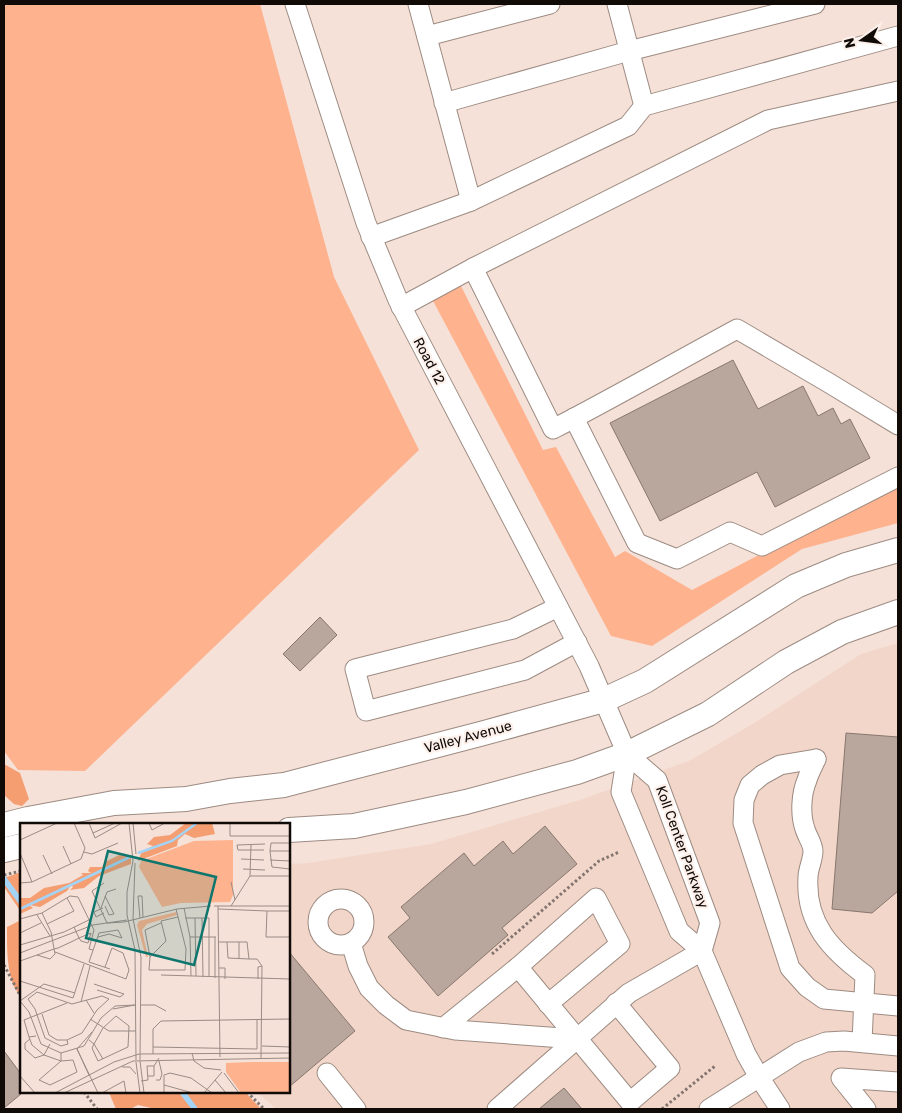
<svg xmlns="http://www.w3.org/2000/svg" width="902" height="1113" font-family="Rubik,sans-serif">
  <rect width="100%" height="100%" fill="#f5e1d8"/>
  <polygon fill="#f2d6c9" points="898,643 898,1109 276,1109 257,1092 289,1092 289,864 308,863 431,844 580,800 689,761 756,722 861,654"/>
  <g fill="#feb28e">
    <polygon points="4,4 260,4 334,277 419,450 85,771 18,770 4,751"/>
    <polygon points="460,284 543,450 556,447 615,557 625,551 692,590 898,482 898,523 802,549 652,646 611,636 432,299"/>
  </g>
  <g fill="#f59e72">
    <polygon points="4,764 20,773 29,799 22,806 14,804 4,795"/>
    <polygon points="21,872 21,912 4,887 4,878"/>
    <path d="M 21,920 L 21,996 C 6,982 7,947 7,927 Z"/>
    <polygon points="108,1092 245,1092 261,1109 151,1109 151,1108 138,1105 130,1109 116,1109 110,1095"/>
  </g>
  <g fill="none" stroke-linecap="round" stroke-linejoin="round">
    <g stroke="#a3d4f8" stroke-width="5.5">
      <polyline points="4,879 21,902"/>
      <polyline points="182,1092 195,1109"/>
    </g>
  </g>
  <g fill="#b9a69d" stroke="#88776e">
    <polygon points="733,360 758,409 803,386 818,416 833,408 841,424 850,419 870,458 775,507 757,472 660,521 610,423"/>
    <polygon points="320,617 337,635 300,671 283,654"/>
    <polygon points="846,733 898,737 898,891 872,913 832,909"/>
    <polygon points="545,826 577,864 502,928 508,935 438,996 388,937 410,918 401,907 464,853 474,866 503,841 513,854"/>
    <polygon points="289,952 355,1031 289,1087"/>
    <polygon points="4,1051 21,1074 21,1094 4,1108"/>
    <polygon points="564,1088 582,1109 539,1109"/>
  </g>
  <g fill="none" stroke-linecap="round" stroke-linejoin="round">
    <g stroke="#9d8b82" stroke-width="21">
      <g id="minor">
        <polyline points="295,4 366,223 398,300 589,666 627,754 657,780 710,923 702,951"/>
        <polyline points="418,4 471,201"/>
        <polyline points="617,4 644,106"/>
        <polyline points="427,36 550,4"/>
        <polyline points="444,103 629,51 815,4"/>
        <polyline points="371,237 471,201 628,126 644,106 898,36"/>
        <path d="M 473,268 L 553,429 C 615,397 676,362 737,329 L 829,383 L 898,425"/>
        <polyline points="401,307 473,268 768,120 898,91"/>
        <polyline points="574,418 637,543 677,559 730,532 762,546 898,477"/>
        <polyline points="558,607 513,629 355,669 366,711 525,670 577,642"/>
        <polyline points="627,754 621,792 679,931 702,951 746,1054 759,1077 780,1109"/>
        <polyline points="816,759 780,765 762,775 750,785 744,800 743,823 790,968 807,987 824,999 898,1006"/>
        <path d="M 816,759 C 813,766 809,773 807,780 C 801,794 800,815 805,829 C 807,836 813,844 813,851 C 813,860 808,869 808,877 C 805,923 831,950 865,975 L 862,1042"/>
        <circle cx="341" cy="922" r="23"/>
        <polyline points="351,943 358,966 369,988 386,1005 406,1020 455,1030 576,1039"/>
        <polyline points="518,967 630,1102 670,1068 616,1003"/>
        <polyline points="443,1028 518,967 596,898 620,944 548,1004"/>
        <polyline points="327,1073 356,1109"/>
        <polyline points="497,1109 629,993 702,951"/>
        <polyline points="709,1109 799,1052 826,1042 844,1041 898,1046"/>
        <polyline points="866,1109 841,1078 898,1082"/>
      </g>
    </g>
    <g stroke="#9d8b82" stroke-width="26">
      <g id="major">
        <polyline points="4,825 28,819 114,803 186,799 230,791 284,785 484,733 604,700 645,681 796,586 846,565 898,550"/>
        <polyline points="289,830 354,826 466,802 577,772 627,754 708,714 786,662 842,632 898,612"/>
        <polyline points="4,850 21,846"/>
      </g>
    </g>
    <g stroke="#82756f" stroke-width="3" stroke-dasharray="2.5 2.5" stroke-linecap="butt">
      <polyline points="4,875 21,871"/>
      <polyline points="492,954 599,861 619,852"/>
      <polyline points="4,965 21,997"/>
      <polyline points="84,1092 97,1109"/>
      <polyline points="247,1092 264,1109"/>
      <polyline points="662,1109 715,1066"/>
    </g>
    <use href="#minor" stroke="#fff" stroke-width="19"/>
    <use href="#major" stroke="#fff" stroke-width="24"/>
  </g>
  <g text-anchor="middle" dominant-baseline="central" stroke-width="4.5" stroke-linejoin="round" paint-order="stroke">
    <g font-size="14" fill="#110b08" stroke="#fdf0eb">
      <text transform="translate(429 361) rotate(62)">Road 12</text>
      <text transform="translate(468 737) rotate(-15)">Valley Avenue</text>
      <text transform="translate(682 847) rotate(70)">Koll Center Parkway</text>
    </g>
  </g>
  <g transform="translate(20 823)">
    <rect width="270" height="270" fill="#f5e1d8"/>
    <path d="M 213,17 L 213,72 L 210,79 L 161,80 L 142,84 L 119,44 L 121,38 L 174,18 ZM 156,89 L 157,92 L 127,101 L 122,107 L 128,134 L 126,134 L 117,102 L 119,98 ZM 231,239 L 270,239 L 270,270 L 221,270 L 206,249 L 206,240 Z" fill="#feb28e"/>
    <path d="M 166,0 L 192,0 L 195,11 L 174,15 L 165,11 L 158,17 L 157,23 L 118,38 L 122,28 L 133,23 L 127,21 L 134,14 L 150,12 ZM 99,32 L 111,33 L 111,41 L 79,53 L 64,65 L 50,67 L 53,64 L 51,62 L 47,68 L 20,84 L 9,82 L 13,85 L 0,91 L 0,75 L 10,75 L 24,65 L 49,60 L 63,52 L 61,50 L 71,50 L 68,48 L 70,44 L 82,44 L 85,39 Z" fill="#f59e72"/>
    <path fill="none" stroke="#a3d4f8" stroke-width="2.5" d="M 118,30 L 152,18 L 177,0M 0,86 L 112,33"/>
    <path fill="none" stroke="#9a8b85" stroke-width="1" d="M 69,0 L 75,15 L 102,0M 109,0 L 113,38 L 107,69 L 107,92 L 115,127 L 116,237M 113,0 L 116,31M 129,0 L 132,7 L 145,0M 210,0 L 210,13 L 270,13M 73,10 L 95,0M 0,17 L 37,0M 270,20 L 251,20 L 250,28 L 252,44 L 270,46M 43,23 L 51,41M 244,27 L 218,27 L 217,22 L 245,21M 250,28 L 270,28M 64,29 L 72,31 L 98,20M 0,30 L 12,59M 23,32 L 32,51M 221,36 L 244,37M 250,37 L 270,38M 115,40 L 113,96 L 121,134 L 120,237M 223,46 L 245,47M 230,53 L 231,22M 211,59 L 215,77M 0,60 L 12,59 L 61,36 L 65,25 L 54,0M 84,60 L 72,68 L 87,100M 85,83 L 89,92 L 94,91 L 85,73M 194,83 L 270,83M 198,83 L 200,234M 211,83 L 230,53 L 270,53M 81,85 L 87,69 L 96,66M 83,85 L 74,89 L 76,94 L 84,90M 164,85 L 170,114 L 171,153M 156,86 L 166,126 L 165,147 L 129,147 L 130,134 L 146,118 L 141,98 L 158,94M 198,86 L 247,88 L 246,114 L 270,114M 247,88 L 270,88M 17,92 L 30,113M 120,95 L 118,73 L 122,73 L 123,94M 165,95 L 189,95 L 189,154M 175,95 L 176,153M 182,95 L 183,154M 0,96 L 22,90 L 50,73 L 58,74 L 74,107 L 69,126 L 73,127M 87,100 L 104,99 L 157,86 L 191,83M 27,101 L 54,88 L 47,75M 0,110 L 21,100M 78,114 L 89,111 L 102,115M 170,114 L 196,114M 195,114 L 195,155M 199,119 L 227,119 L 229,136 L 208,135 L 207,119M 219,119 L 219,136M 0,122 L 44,109 L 71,96M 35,129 L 106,156 L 109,147 L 103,130 L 92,125 L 85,144M 0,130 L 73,102 L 107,97M 17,132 L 30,136 L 35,131 L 31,109 L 22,90M 130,134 L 125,107 L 141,100M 229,136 L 237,136 L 242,143 L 241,235M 0,138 L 34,126 L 38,125 L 51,119 L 59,115 L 71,110 L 68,120 L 61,118 L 59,115 L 54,104M 199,145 L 205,145 L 205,156M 90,146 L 69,139 L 79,110 L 98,107 L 102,115M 141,152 L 270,156M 238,156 L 238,144 L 242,143M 0,158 L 53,175 L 64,141M 74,161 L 104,171M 77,167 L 100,174 L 104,171M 66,177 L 74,190M 0,178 L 9,189 L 21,221 L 41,230 L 64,223 L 81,195 L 95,183 L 115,182M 0,178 L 24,161 L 55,170M 61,179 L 70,143M 120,182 L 135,182 L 146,188M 93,186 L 115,182M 22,191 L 29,212 L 37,217 L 47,217 L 62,210 L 77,187 L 89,176 L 82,173 L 52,181 L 17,169 L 8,176 L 15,186 L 25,215 L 41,223 L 48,221 L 47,217M 70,196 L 89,208 L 116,208M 16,213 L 9,214 L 12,222 L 24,232 L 30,221M 9,214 L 4,197 L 47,180M 10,216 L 5,220 L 5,226 L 15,235 L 24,232 L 41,238 L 41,230M 69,217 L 74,221 L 72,225 L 78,238 L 108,224 L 109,203 L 96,193 L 83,205 L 74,221 L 83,236M 242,223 L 270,224M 133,224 L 237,226 L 237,196M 57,226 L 78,270M 57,226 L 69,252M 57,226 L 72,209M 172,230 L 174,238 L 184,245 L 201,247M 133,231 L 133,206 L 141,198 L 270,196M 53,237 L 57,249 L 30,262 L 19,257 L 41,238 ZM 120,238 L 124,270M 116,239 L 120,270M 102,244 L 110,244 L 116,251M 204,250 L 219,270M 0,253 L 15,270M 128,253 L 134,253 L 134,243M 136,257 L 140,257 L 142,251 L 139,238M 195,257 L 206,270M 121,258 L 128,257 L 127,243 L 134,243 L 139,235M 144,262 L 173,270M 35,270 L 94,239 L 119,231 L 270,230M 44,270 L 113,238 L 270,235M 82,270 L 104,258 L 106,270M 144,270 L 144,252 L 150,250 L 171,255 L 192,270M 184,270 L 202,249"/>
    <path fill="#0f766e" fill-opacity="0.15" stroke="#0f766e" stroke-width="2.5" d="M 88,28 L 196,54 L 174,142 L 66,115 Z"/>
    <rect width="270" height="270" fill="none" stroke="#110b08" stroke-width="2.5"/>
  </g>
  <rect width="902" height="1113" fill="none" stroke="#110b08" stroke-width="10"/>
  <g transform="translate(862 40) rotate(256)" stroke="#fdf0eb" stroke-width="4" paint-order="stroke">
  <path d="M0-4L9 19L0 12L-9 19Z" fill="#110b08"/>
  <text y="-8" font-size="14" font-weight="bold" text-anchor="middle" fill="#110b08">N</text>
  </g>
</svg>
